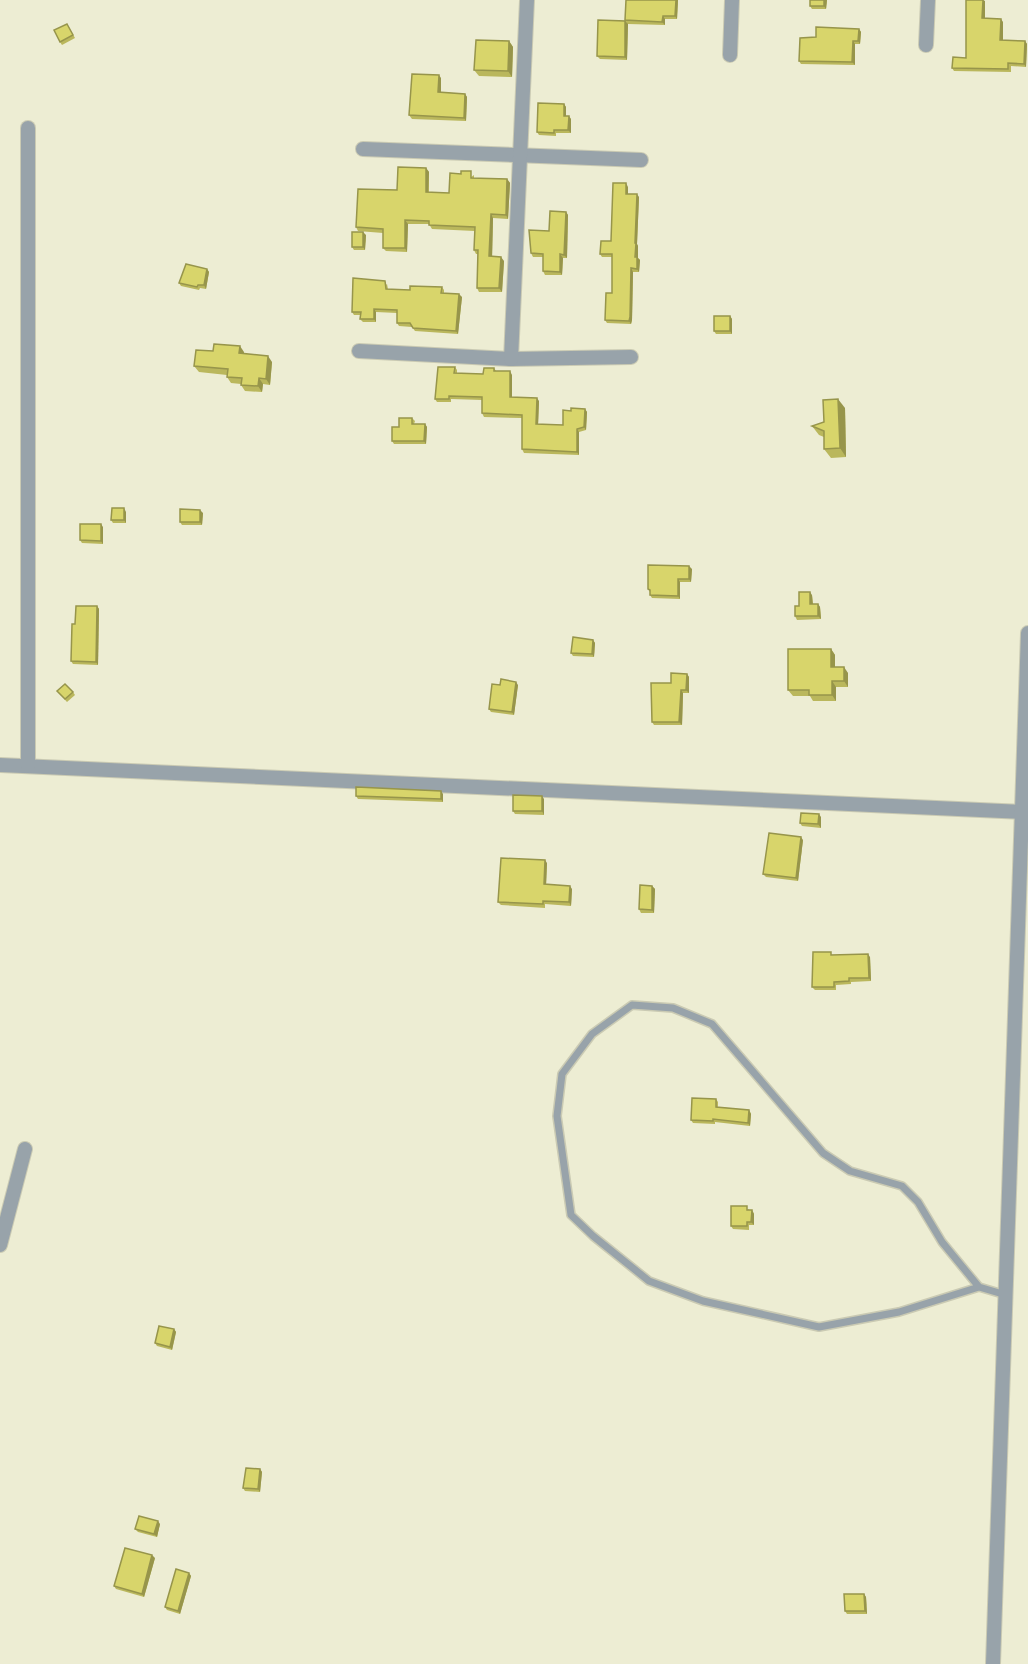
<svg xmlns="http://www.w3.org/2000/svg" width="1028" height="1664" font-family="'Exo 2',sans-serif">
  <rect width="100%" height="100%" fill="#ededd3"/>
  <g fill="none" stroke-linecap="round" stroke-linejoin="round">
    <g stroke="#cacab3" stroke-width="10">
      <polyline id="service" points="979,1287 942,1242 918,1202 902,1186 850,1171 823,1153 712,1024 673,1008 632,1005 592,1034 562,1074 557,1116 571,1215 593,1236 649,1281 703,1301 819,1327 899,1312 979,1287 1006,1295"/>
    </g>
    <g stroke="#cacab3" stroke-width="16">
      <g id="minor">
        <polyline points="926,45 928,0"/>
        <polyline points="730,55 732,0"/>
        <polyline points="363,149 641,160"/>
        <polyline points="359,351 511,359 631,357"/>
        <polyline points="511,359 527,0"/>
        <polyline points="0,765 1023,812"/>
        <polyline points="28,766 28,128"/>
        <polyline points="0,1245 25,1149"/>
        <polyline points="993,1664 1028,633"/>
      </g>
    </g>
    <use href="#service" stroke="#98a3aa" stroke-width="7"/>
    <use href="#minor" stroke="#98a3aa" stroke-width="14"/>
  </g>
  <g fill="#bab75c">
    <polygon points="678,0 677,19 665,19 665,25 628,24 627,60 600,59 597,56 625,20"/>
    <polygon points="827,0 826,9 812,9 810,6"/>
    <polygon points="985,1 985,18 1003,22 1003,40 1025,41 1027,44 1026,67 1011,66 1011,72 954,71 952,68 966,58"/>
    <polygon points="67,24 75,38 62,45 60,42"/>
    <polygon points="859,29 861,32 860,44 855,44 855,65 801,64 799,61 816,37"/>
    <polygon points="509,41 513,47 512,77 479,76 474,70"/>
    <polygon points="441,78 441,92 465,94 467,97 466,121 412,119 409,115"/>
    <polygon points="564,104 566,107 566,116 571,119 571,133 556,133 556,136 539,135 537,132"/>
    <polygon points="426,168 429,172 429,192 449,193 474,175 474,178 507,179 510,183 508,219 493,218 492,257 504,261 502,292 479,292 477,288 478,254 476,254 474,250 475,231 432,229 429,224 408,224 407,252 386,251 383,248 383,233 358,231 356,227 397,190"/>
    <polygon points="628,187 628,194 639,197 637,244 638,246 638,258 640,260 639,272 633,272 632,320 631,324 607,323 605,320 612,293 612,257 602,257 600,254 611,241"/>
    <polygon points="566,212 568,215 567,258 563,258 562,275 545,275 543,271 543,257 533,257 531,253"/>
    <polygon points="366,235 365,250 354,250 352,247"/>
    <polygon points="207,269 209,272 206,289 200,288 199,290 181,286 179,283"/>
    <polygon points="387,284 388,289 410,290 442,287 444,290 444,294 462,297 458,334 415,331 412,327 399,326 397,323 397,313 376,312 376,322 363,322 360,319 360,315 354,315 352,312"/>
    <polygon points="730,316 732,319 732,334 716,334 714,331"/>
    <polygon points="244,352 244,353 272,362 270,385 263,384 262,392 245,391 241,385 241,384 231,383 227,377 227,375 199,372 194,366"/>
    <polygon points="455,367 457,370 457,373 483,374 494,368 496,371 512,375 512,397 539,401 538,424 563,425 571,411 585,409 587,412 586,430 579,432 579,455 524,453 522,449 522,418 484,417 482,413 482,400 451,399 451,402 437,402 435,399"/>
    <polygon points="845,408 846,457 831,458 824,449 824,437 819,435 812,426 824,422"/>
    <polygon points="412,418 415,421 414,424 425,424 427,427 426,444 394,444 392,441 399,427"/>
    <polygon points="126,512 126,523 113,523 111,520"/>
    <polygon points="203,513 202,525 182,525 180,522"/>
    <polygon points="103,527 103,544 82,543 80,540"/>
    <polygon points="692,569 691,582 680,582 680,599 652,598 650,595 650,592 648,589"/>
    <polygon points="812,595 813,604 818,604 820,607 821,619 797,620 795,616 799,606"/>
    <polygon points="97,606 99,609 98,665 73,664 71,661 75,624"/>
    <polygon points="593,640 595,643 594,657 573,656 571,653"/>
    <polygon points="831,649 835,655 835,667 848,673 848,687 836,687 836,701 813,701 810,696 793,696 788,690"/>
    <polygon points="687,674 689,677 689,693 683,693 682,725 654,725 652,722 671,683"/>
    <polygon points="500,685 518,685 514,715 491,712 489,709"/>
    <polygon points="57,691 73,692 75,695 67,702"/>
    <polygon points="443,794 443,802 358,799 356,796"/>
    <polygon points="544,799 544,815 515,814 513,811"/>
    <polygon points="821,817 821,828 802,826 800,823"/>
    <polygon points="803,840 798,881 766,877 763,874"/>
    <polygon points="547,863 546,884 572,889 571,906 545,904 545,908 501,905 498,902"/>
    <polygon points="652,886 655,889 654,913 641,913 639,909"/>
    <polygon points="833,955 870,957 871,981 851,982 851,984 836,985 836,990 815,990 812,987"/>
    <polygon points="716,1099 718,1102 718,1107 749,1110 751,1114 750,1126 715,1122 715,1124 693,1123 691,1120"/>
    <polygon points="749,1209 749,1210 752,1210 754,1214 754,1225 749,1225 749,1230 733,1229 731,1226"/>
    <polygon points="174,1329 176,1332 172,1350 157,1346 155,1343"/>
    <polygon points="260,1469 262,1472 260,1492 245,1491 243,1488"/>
    <polygon points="160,1524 157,1537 138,1532 135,1529"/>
    <polygon points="155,1558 144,1597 116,1589 114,1586"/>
    <polygon points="189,1573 191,1576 180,1614 167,1610 165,1607"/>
    <polygon points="864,1594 866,1597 867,1614 847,1614 845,1611"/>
  </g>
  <g fill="#97954b">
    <polygon points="676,0 678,0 677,19 675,16"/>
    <polygon points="824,0 827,0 826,9 824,6"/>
    <polygon points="983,0 985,1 985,21 982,18"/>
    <polygon points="663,16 665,19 665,25 662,22"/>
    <polygon points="1001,19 1003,22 1003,43 1000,40"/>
    <polygon points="625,21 628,24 627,60 625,57"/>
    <polygon points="859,29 861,32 860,44 858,41"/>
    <polygon points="509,41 513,47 512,77 508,71"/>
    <polygon points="853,41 855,44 855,65 852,62"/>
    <polygon points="1025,41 1027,44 1026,67 1024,64"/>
    <polygon points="439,75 441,78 441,95 438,92"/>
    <polygon points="465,94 467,97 466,121 464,118"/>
    <polygon points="564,104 566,107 566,119 564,116"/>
    <polygon points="569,116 571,119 571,133 568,130"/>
    <polygon points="426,168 429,172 428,196 426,192"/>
    <polygon points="507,179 510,183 508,219 506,215"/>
    <polygon points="626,183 628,187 628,197 626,194"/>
    <polygon points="637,194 639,197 637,244 638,246 638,258 640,260 639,272 637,269 635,243"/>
    <polygon points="566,212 568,215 567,258 564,255"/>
    <polygon points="491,214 493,218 492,260 489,256"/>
    <polygon points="405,220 408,224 407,252 405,248"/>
    <polygon points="363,232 366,235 365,250 363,247"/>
    <polygon points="560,254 563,258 562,275 560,272"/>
    <polygon points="501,257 504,261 502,292 499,288"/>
    <polygon points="631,268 633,272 632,320 631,324 629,321"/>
    <polygon points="207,269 209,272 206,289 204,285"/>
    <polygon points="459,294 462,297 458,334 456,331"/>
    <polygon points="374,309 376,312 376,322 374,319"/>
    <polygon points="730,316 732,319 732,334 730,331"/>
    <polygon points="240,346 244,352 243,359 239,353"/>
    <polygon points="268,356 272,362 270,385 266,379"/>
    <polygon points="510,371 512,375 512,400 510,397"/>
    <polygon points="259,378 263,384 262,392 258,386"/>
    <polygon points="537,398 539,401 538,427 536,424"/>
    <polygon points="838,399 845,408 846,457 840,448"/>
    <polygon points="585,409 587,412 586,430 584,427"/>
    <polygon points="425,424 427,427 426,444 424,441"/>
    <polygon points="577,429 579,432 579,455 577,452"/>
    <polygon points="124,508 126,512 126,523 124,520"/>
    <polygon points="200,510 203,513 202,525 200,522"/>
    <polygon points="101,524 103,527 103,544 101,541"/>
    <polygon points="689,566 692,569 691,582 689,579"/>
    <polygon points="678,579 680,582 680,599 678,596"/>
    <polygon points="810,592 812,595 813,607 810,604"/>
    <polygon points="818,604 820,607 821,619 818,616"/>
    <polygon points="97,606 99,609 98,665 96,662"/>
    <polygon points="593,640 595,643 594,657 592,654"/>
    <polygon points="831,649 835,655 835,673 831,667"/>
    <polygon points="844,667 848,673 848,687 844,681"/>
    <polygon points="687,674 689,677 689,693 686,690"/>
    <polygon points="832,681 836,687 836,701 832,695"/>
    <polygon points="516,682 518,685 514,715 512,712"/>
    <polygon points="681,690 683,693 682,725 679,722"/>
    <polygon points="441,791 443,794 443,802 441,799"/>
    <polygon points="542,796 544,799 544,815 542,811"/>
    <polygon points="819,814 821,817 821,828 818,824"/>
    <polygon points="801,837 803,840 798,881 796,878"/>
    <polygon points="545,860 547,863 546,887 544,884"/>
    <polygon points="570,886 572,889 571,906 569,902"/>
    <polygon points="652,886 655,889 654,913 652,910"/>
    <polygon points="868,954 870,957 871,981 869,978"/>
    <polygon points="749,1110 751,1114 750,1126 748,1123"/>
    <polygon points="752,1210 754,1214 754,1225 751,1222"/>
    <polygon points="174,1329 176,1332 172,1350 170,1347"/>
    <polygon points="260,1469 262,1472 260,1492 258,1489"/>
    <polygon points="158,1521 160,1524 157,1537 154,1534"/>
    <polygon points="152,1555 155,1558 144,1597 142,1594"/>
    <polygon points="189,1573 191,1576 180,1614 178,1611"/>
    <polygon points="864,1594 866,1597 867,1614 865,1611"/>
  </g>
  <g fill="#d8d56b" stroke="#97954b" stroke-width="1.5">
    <polygon points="626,0 676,0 675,16 663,16 662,22 625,20"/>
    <rect x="810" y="0" width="14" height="6"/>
    <polygon points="966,0 983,0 982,18 1001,19 1000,40 1025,41 1024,64 1008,63 1008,69 952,68 953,57 966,58"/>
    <polygon points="598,20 625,21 625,57 597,56"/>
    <polygon points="67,24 73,35 60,42 54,30"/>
    <polygon points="816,27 859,29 858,41 853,41 852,62 799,61 800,38 816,37"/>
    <polygon points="476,40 509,41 508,71 474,70"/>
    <polygon points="412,74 439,75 438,92 465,94 464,118 409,115"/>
    <polygon points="538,103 564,104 564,116 569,116 568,130 554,130 554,133 537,132"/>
    <polygon points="398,167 426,168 426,192 449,193 450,173 461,174 461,171 471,171 471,178 507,179 506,215 491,214 489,256 501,257 499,288 477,288 478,250 474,250 475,227 429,225 429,221 405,220 405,248 383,248 383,229 356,227 358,189 397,190"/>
    <polygon points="613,183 626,183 626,194 637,194 635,243 636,243 635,257 637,257 637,269 631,268 630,317 629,321 605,320 606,293 612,293 612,254 600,254 601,241 611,241"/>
    <polygon points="550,211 566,212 564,255 560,254 560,272 543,271 543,254 531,253 529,230 549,231"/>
    <rect x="352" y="232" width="11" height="15"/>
    <polygon points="186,264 207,269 204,285 198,285 197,287 179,283"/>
    <polygon points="353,278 385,281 386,289 410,290 410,286 442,287 441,293 459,294 456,331 413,328 410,323 397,323 397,310 374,309 374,319 360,319 361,312 352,312"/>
    <rect x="714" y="316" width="16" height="15"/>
    <polygon points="214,344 240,346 239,353 268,356 266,379 259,378 258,386 241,385 242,378 227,377 228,369 194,366 196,350 213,351"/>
    <polygon points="438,367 455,367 454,373 483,374 484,368 494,368 494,371 510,371 510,397 537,398 536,424 563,425 563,410 571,411 571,408 585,409 584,427 577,429 577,452 522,449 522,415 482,413 482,397 449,396 449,399 435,399"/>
    <polygon points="838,399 840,448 824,449 824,431 812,426 824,422 823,400"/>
    <polygon points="399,418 412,418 412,424 425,424 424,441 392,441 392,427 399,427"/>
    <polygon points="112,508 124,508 124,520 111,520"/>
    <polygon points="180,509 200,510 200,522 180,522"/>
    <polygon points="80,524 101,524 101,541 80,540"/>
    <polygon points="648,565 689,566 689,579 678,579 678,596 650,595 650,590 648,589"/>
    <polygon points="799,592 810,592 810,604 818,604 818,616 795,616 795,606 799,606"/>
    <polygon points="76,606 97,606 96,662 71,661 72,624 75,624"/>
    <polygon points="573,637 593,640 592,654 571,653"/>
    <polygon points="788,649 831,649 831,667 844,667 844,681 832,681 832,695 809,695 809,690 788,690"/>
    <polygon points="671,673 687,674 686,690 681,690 679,722 652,722 651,683 671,683"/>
    <polygon points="501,679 516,682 512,712 489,709 492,684 500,685"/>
    <polygon points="65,684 73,692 65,699 57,691"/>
    <polygon points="356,787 441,791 441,799 356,796"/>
    <polygon points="513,795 542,796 542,811 513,811"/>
    <polygon points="801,813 819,814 818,824 800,823"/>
    <polygon points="769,833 801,837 796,878 763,874"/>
    <polygon points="501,858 545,860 544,884 570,886 569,902 543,901 543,904 498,902"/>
    <polygon points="640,885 652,886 652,910 639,909"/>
    <polygon points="813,952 831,952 831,955 868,954 869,978 849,978 849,981 834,982 834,987 812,987"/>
    <polygon points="692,1098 716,1099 716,1107 749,1110 748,1123 713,1119 713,1121 691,1120"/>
    <polygon points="731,1206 747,1206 747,1210 752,1210 751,1222 747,1222 747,1226 731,1226"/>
    <polygon points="159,1326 174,1329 170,1347 155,1343"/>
    <polygon points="246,1468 260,1469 258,1489 243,1488"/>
    <polygon points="139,1516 158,1521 154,1534 135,1529"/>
    <polygon points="125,1548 152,1555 142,1594 114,1586"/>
    <polygon points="176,1569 189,1573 178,1611 165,1607"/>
    <polygon points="844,1594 864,1594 865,1611 845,1611"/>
  </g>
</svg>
